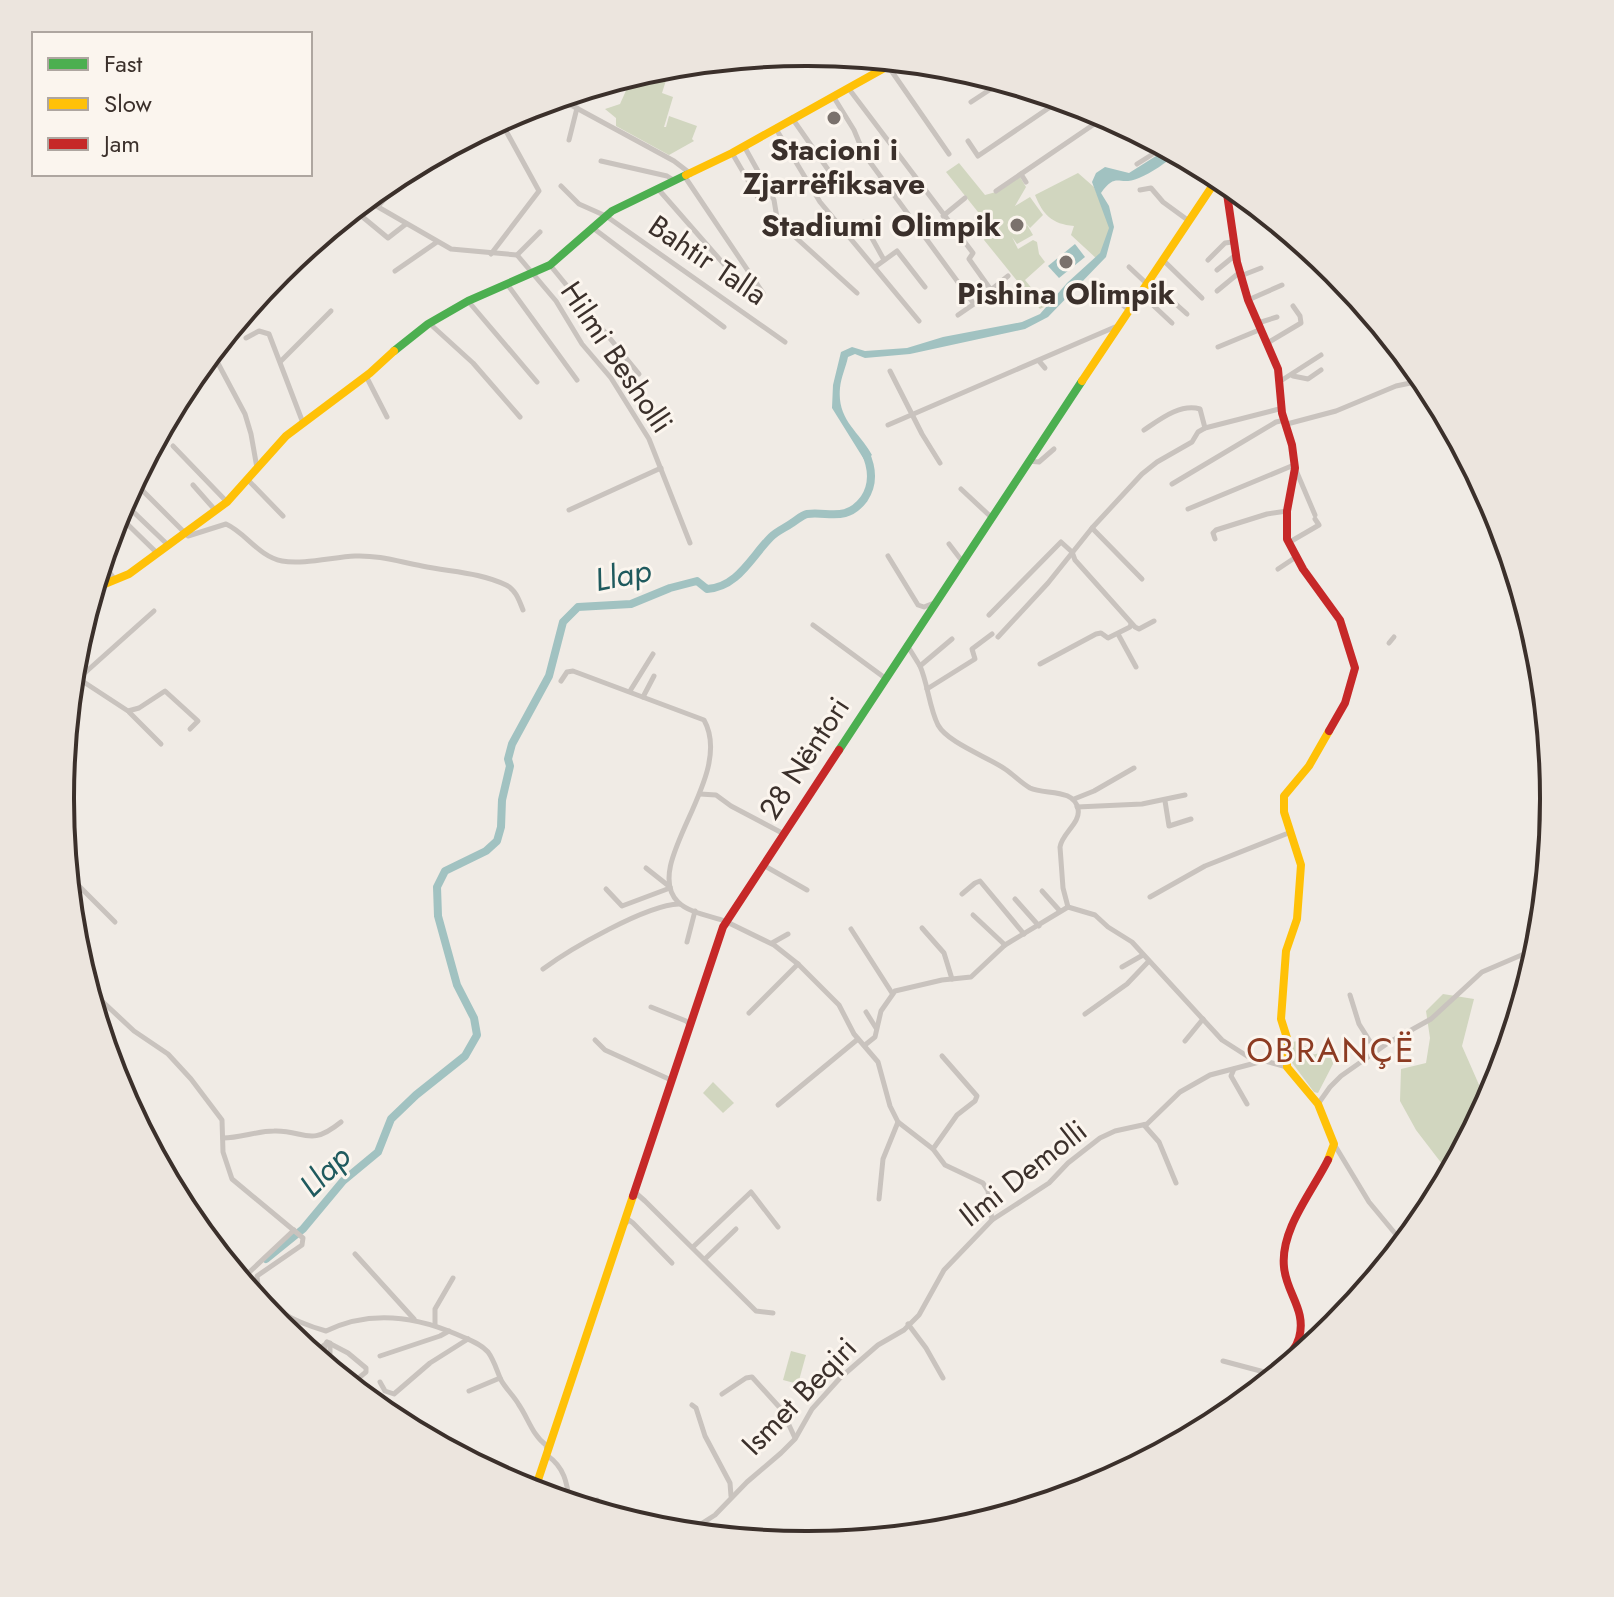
<svg xmlns="http://www.w3.org/2000/svg" width="1614" height="1597" font-family="Jost,sans-serif">
  <rect width="100%" height="100%" fill="#f0ebe5"/>
  <g fill="#d1d6bf">
    <polygon points="667,66 665,70 669,71 662,93 673,97 664,127 666,127 669,116 697,126 692,139 694,141 669,155 616,126 616,118 605,109 620,104 633,75"/>
    <polygon points="959,163 985,195 996,192 1020,177 1026,187 1015,206 1030,197 1043,215 1030,228 1026,223 1033,235 1017,244 1012,237 1018,249 1033,240 1037,242 1039,254 1045,262 1025,280 1046,306 1040,309 984,240 990,227 946,172"/>
    <path d="M 1078,173 L 1094,187 L 1111,227 L 1103,254 L 1097,259 L 1071,235 L 1074,226 C 1052,224 1043,215 1035,195 Z"/>
    <polygon points="1443,994 1474,999 1462,1046 1487,1103 1449,1173 1416,1130 1400,1101 1401,1069 1426,1063 1430,1038 1426,1011"/>
    <polygon points="1302,1040 1310,1055 1332,1051 1333,1064 1318,1093 1314,1092 1290,1060 1292,1042"/>
    <polygon points="713,1082 734,1103 723,1113 703,1093"/>
    <polygon points="791,1351 806,1355 798,1384 783,1380"/>
  </g>
  <g fill="#a1c2c1">
    <path d="M 1167,149 L 1177,154 C 1166,162 1152,173 1139,178 C 1118,187 1117,171 1101,193 L 1109,206 L 1114,227 L 1106,257 L 1048,317 L 1025,329 L 910,354 L 865,358 L 855,354 L 848,357 C 846,367 841,377 840,388 C 837,420 858,430 872,455 L 865,461 L 832,408 L 833,385 L 841,352 L 852,347 L 865,351 L 907,348 L 943,337 L 1022,322 L 1040,314 L 1067,283 L 1100,253 L 1109,228 L 1092,182 L 1096,173 L 1105,167 L 1129,173 Z"/>
    <polygon points="1075,244 1085,257 1059,278 1048,266"/>
  </g>
  <g fill="none" stroke-linecap="round" stroke-linejoin="round">
    <path stroke="#a1c2c1" stroke-width="8" d="M 266,1259 L 303,1229 L 343,1181 L 378,1152 L 391,1119 L 416,1095 L 465,1056 L 477,1035 L 474,1018 L 457,985 L 438,916 L 437,887 L 445,871 L 486,851 L 497,841 L 501,827 L 502,800 L 510,766 L 508,759 L 512,744 L 549,676 L 563,622 L 578,607 L 631,604 L 670,588 L 697,581 L 707,589 C 738,587 751,557 771,537 C 777,531 785,528 792,523 C 797,520 802,515 807,514 C 828,511 846,523 864,499 C 874,484 872,467 865,452"/>
    <g stroke="#c9c3be" stroke-width="5">
      <polyline points="888,66 949,154"/>
      <polyline points="849,89 973,253 969,259 991,290 1008,276"/>
      <polyline points="833,96 854,130 864,154 974,304 958,315"/>
      <polyline points="558,98 674,161 691,174"/>
      <polyline points="971,102 1003,81"/>
      <polyline points="792,118 843,191"/>
      <polyline points="776,129 820,202 919,321"/>
      <polyline points="569,140 577,108"/>
      <polyline points="968,141 978,156 1062,99"/>
      <polyline points="744,146 774,200 777,218 783,226 857,293"/>
      <polyline points="732,153 760,201"/>
      <polyline points="601,161 667,176 675,181"/>
      <polyline points="1137,164 1164,147"/>
      <polyline points="1021,174 1026,182"/>
      <polyline points="685,177 763,293"/>
      <polyline points="561,186 579,204 606,216 785,342"/>
      <polyline points="659,190 750,294"/>
      <polyline points="1140,190 1151,188 1163,202 1189,221"/>
      <polyline points="996,191 1106,116"/>
      <polyline points="366,200 451,249 517,255 556,301 582,344 611,378 649,439 690,543"/>
      <polyline points="378,206 420,163"/>
      <polyline points="943,216 965,198"/>
      <polyline points="353,220 359,214 388,238 406,224"/>
      <polyline points="863,222 884,260"/>
      <polyline points="593,228 724,327"/>
      <polyline points="491,254 539,191 500,120"/>
      <polyline points="517,255 540,232"/>
      <polyline points="1163,260 1202,298"/>
      <polyline points="1208,260 1225,243 1232,242"/>
      <polyline points="550,265 639,374"/>
      <polyline points="875,267 897,251 925,287"/>
      <polyline points="1129,267 1146,283"/>
      <polyline points="1217,270 1233,257 1236,261"/>
      <polyline points="395,271 437,242"/>
      <polyline points="1243,278 1243,275 1261,268"/>
      <polyline points="1149,280 1187,314"/>
      <polyline points="507,284 577,380"/>
      <polyline points="1105,291 1129,310"/>
      <polyline points="1217,291 1240,272"/>
      <polyline points="1140,293 1172,323"/>
      <polyline points="1248,300 1282,285"/>
      <polyline points="468,301 537,382"/>
      <polyline points="429,323 473,363 520,417"/>
      <polyline points="1258,323 1277,317"/>
      <polyline points="246,338 259,331 269,334 303,423"/>
      <polyline points="1269,345 1269,342 1301,323 1300,316 1293,306"/>
      <polyline points="1218,347 1259,330 1262,334"/>
      <polyline points="212,352 245,414 251,434 257,468"/>
      <polyline points="281,361 331,311"/>
      <polyline points="1039,361 1045,368"/>
      <polyline points="890,371 922,434 940,463"/>
      <polyline points="366,376 387,417"/>
      <polyline points="1293,376 1308,379 1321,370"/>
      <polyline points="1279,382 1321,355"/>
      <polyline points="1287,424 1336,411 1396,386 1425,380"/>
      <polyline points="888,425 1115,327"/>
      <path d="M 1144,430 C 1159,420 1180,403 1200,409 L 1205,428"/>
      <polyline points="173,446 227,502"/>
      <polyline points="1028,461 1039,462 1054,449"/>
      <polyline points="1295,468 1315,515"/>
      <polyline points="248,480 283,516"/>
      <path d="M 134,482 L 188,536 L 226,524 C 246,533 258,556 282,561 C 302,565 334,557 355,556 C 379,555 400,562 422,566 C 450,572 479,572 506,585 C 516,590 519,600 523,610"/>
      <polyline points="1172,484 1276,422 1285,420"/>
      <polyline points="193,485 215,510"/>
      <polyline points="961,489 991,517"/>
      <polyline points="123,502 168,545"/>
      <polyline points="1188,509 1294,465"/>
      <polyline points="569,510 661,468"/>
      <polyline points="117,514 157,553"/>
      <polyline points="1092,528 1142,579"/>
      <polyline points="1215,539 1213,533 1216,530 1267,514 1287,511"/>
      <polyline points="1288,543 1319,525 1315,519"/>
      <polyline points="949,544 962,561"/>
      <polyline points="888,556 918,605 924,607 934,603"/>
      <polyline points="102,562 115,580"/>
      <polyline points="1278,569 1296,557"/>
      <polyline points="91,600 100,595 105,584"/>
      <polyline points="989,615 1061,542 1072,552 1075,560 1135,627 1139,629 1154,621"/>
      <polyline points="813,625 885,678"/>
      <polyline points="1118,634 1136,667"/>
      <polyline points="998,637 1048,583 1092,528 1142,474 1157,462 1192,442 1198,432 1205,428 1279,409 1282,413"/>
      <path d="M 952,639 L 920,666 C 928,684 929,707 938,725 C 948,743 988,757 1005,769 C 1014,775 1021,783 1030,788 C 1045,795 1074,788 1078,809 C 1081,823 1062,833 1060,847 L 1063,888 L 1068,907"/>
      <polyline points="1389,643 1394,637"/>
      <polyline points="907,645 920,666"/>
      <polyline points="1040,664 1096,634 1101,633 1108,638 1130,627 1131,624"/>
      <polyline points="73,675 128,711 139,708 165,691 198,721 190,729"/>
      <polyline points="78,679 154,611"/>
      <path d="M 561,681 L 567,672 L 573,671 L 704,720 C 736,777 640,864 678,902 C 689,913 711,916 725,921 L 723,927 L 729,923 L 774,945 L 798,964 L 839,1005 L 854,1034 L 878,1062 L 890,1106 L 898,1122 L 933,1149 L 945,1165 L 983,1183 L 988,1191 L 992,1220"/>
      <polyline points="927,689 975,659 972,649 992,634"/>
      <polyline points="630,691 653,654"/>
      <polyline points="643,697 654,676"/>
      <polyline points="129,712 161,744"/>
      <polyline points="700,794 716,795 731,806 784,834"/>
      <polyline points="1074,799 1094,791 1134,768"/>
      <polyline points="1165,801 1169,826 1191,819"/>
      <polyline points="1077,807 1142,804 1185,795"/>
      <polyline points="763,865 807,890"/>
      <polyline points="646,868 670,887"/>
      <polyline points="68,875 115,922"/>
      <polyline points="606,889 622,906 670,888"/>
      <polyline points="1042,891 1060,911"/>
      <polyline points="962,894 975,883 980,881 1024,934"/>
      <polyline points="1150,897 1205,866 1291,832"/>
      <polyline points="1015,899 1039,926"/>
      <polyline points="1068,907 1095,915 1108,927 1132,942 1222,1040 1247,1056 1287,1067"/>
      <polyline points="973,915 1005,945"/>
      <polyline points="922,928 944,953 952,979"/>
      <polyline points="851,929 892,993"/>
      <polyline points="687,942 695,911"/>
      <polyline points="772,943 788,934"/>
      <polyline points="1122,967 1143,955"/>
      <path d="M 543,969 C 570,949 646,905 679,904"/>
      <path d="M 88,988 L 134,1031 L 168,1054 L 191,1079 L 222,1120 L 223,1152 L 232,1179 L 303,1238 L 302,1245 L 257,1276 C 257,1307 301,1324 326,1331 C 369,1310 414,1316 456,1334 C 467,1339 480,1343 488,1352 C 494,1360 497,1371 501,1380 C 506,1389 514,1396 519,1405 C 528,1418 533,1436 546,1445 L 547,1452"/>
      <polyline points="1350,995 1359,1024 1376,1051"/>
      <polyline points="651,1007 686,1021 690,1025"/>
      <polyline points="866,1012 876,1028"/>
      <polyline points="749,1013 798,964"/>
      <polyline points="1085,1014 1127,984 1148,962"/>
      <polyline points="595,1040 605,1050 671,1080"/>
      <polyline points="1185,1041 1203,1019"/>
      <polyline points="865,1045 875,1037 881,1011 895,991 942,980 971,977 1005,945 1068,907"/>
      <polyline points="1234,1069 1231,1076 1247,1104"/>
      <polyline points="1318,1104 1330,1087 1341,1076 1388,1043 1431,1019 1482,972 1538,948"/>
      <polyline points="778,1105 858,1039"/>
      <polyline points="1144,1125 1159,1142 1176,1183"/>
      <path d="M 223,1138 C 240,1138 257,1131 274,1131 C 305,1130 309,1148 341,1122"/>
      <polyline points="1334,1144 1369,1202 1403,1243"/>
      <polyline points="933,1149 957,1115 975,1101 977,1096 942,1056"/>
      <polyline points="634,1198 637,1194 645,1201 756,1311 773,1313"/>
      <polyline points="879,1199 883,1159 898,1122"/>
      <polyline points="625,1224 629,1220 633,1223 672,1263"/>
      <polyline points="693,1247 751,1192 778,1227"/>
      <polyline points="355,1254 414,1319"/>
      <polyline points="705,1259 736,1229"/>
      <polyline points="241,1280 294,1230"/>
      <polyline points="908,1324 926,1348 943,1378"/>
      <polyline points="435,1325 435,1309 453,1278"/>
      <polyline points="1300,1336 1309,1336 1316,1342"/>
      <polyline points="327,1342 348,1353 366,1368 366,1372 350,1385"/>
      <polyline points="312,1354 327,1343"/>
      <polyline points="380,1356 440,1336 449,1331"/>
      <polyline points="316,1357 323,1352 327,1342"/>
      <polyline points="1223,1361 1268,1373"/>
      <polyline points="322,1362 330,1353 330,1343"/>
      <polyline points="380,1382 385,1391 394,1394 430,1363 468,1339"/>
      <polyline points="469,1391 500,1378"/>
      <polyline points="722,1394 746,1378 752,1377 782,1410 795,1438"/>
      <polyline points="692,1405 696,1408 705,1436 730,1483 731,1496"/>
      <path d="M 545,1461 L 548,1456 C 565,1468 567,1484 570,1503"/>
      <polyline points="595,1511 597,1500"/>
      <polyline points="687,1533 715,1515 747,1482 781,1453 795,1439 812,1409 840,1378 878,1345 904,1330 919,1315 944,1270 992,1220 1049,1183 1068,1163 1100,1138 1115,1131 1147,1124 1180,1092 1210,1075 1263,1061"/>
    </g>
    <g stroke="#4caf50" stroke-width="8">
      <polyline points="394,351 428,324 468,301 550,265 612,211 686,175"/>
      <polyline points="839,750 1082,381"/>
    </g>
    <g stroke="#ffc107" stroke-width="8">
      <polyline points="686,175 732,153 888,66 892,60"/>
      <polyline points="1082,381 1219,176"/>
      <polyline points="95,588 129,574 227,502 286,436 370,373 394,351"/>
      <polyline points="1328,1160 1334,1144 1318,1104 1287,1067 1287,1038 1281,1019 1286,951 1297,919 1301,865 1284,812 1284,796 1309,766 1329,731"/>
      <polyline points="534,1492 633,1196"/>
    </g>
    <g stroke="#c62828" stroke-width="8">
      <polyline points="786,54 840,64 882,59"/>
      <polyline points="1225,180 1237,262 1248,300 1278,369 1282,413 1292,445 1295,468 1287,511 1287,539 1303,569 1340,620 1355,668 1345,703 1329,731"/>
      <polyline points="633,1196 723,927 839,750"/>
      <path d="M 1262,1386 C 1271,1367 1294,1358 1299,1338 C 1307,1310 1286,1293 1284,1267 C 1280,1230 1312,1192 1328,1160"/>
    </g>
  </g>
  <g fill="#7a716c" stroke="#fbf5ee" stroke-width="3">
    <circle cx="834" cy="118" r="8"/>
    <circle cx="1017" cy="225" r="8"/>
    <circle cx="1066" cy="262" r="8"/>
  </g>
  <g text-anchor="middle" dominant-baseline="central" stroke-width="6" stroke-linejoin="round" paint-order="stroke">
    <g font-size="30" font-weight="bold" fill="#3b302b" stroke="#fbf5ee">
      <text x="834" y="149">Stacioni i<tspan x="834" dy="34">Zjarrëfiksave</tspan></text>
      <text x="1001" y="225" text-anchor="end">Stadiumi Olimpik</text>
      <text x="1066" y="293">Pishina Olimpik</text>
    </g>
    <g font-size="30" fill="#3b302b" stroke="#fbf5ee">
      <text transform="translate(708 260) rotate(34)">Bahtir Talla</text>
      <text transform="translate(617 357) rotate(56)">Hilmi Besholli</text>
      <text transform="translate(804 758) rotate(-57)">28 Nëntori</text>
      <text transform="translate(1023 1173) rotate(-38)">Ilmi Demolli</text>
      <text transform="translate(799 1396) rotate(-46)">Ismet Beqiri</text>
    </g>
    <g font-size="32" font-style="italic" fill="#1f5a5e" stroke="#fbf5ee">
      <text transform="translate(623 575) rotate(-11)">Llap</text>
      <text transform="translate(325 1171) rotate(-45)">Llap</text>
    </g>
    <g font-size="34" letter-spacing="2" fill="#8c3b22" stroke="#fbf5ee">
      <text x="1331" y="1050">OBRANÇË</text>
    </g>
  </g>
  <path d="M0 0H1614V1597H0ZM806 66H808A732 732 0 0 1 1540 798V799A732 732 0 0 1 808 1531H806A732 732 0 0 1 74 799V798A732 732 0 0 1 806 66Z" fill="#ece5de" fill-rule="evenodd"/>
  <path fill="none" stroke="#3b302b" stroke-width="4" d="M806 66H808A732 732 0 0 1 1540 798V799A732 732 0 0 1 808 1531H806A732 732 0 0 1 74 799V798A732 732 0 0 1 806 66Z"/>
  <rect x="32" y="32" width="280" height="144" fill="#fbf5ee" stroke="#aea6a0" stroke-width="2"/>
  <rect x="48" y="58" width="40" height="12" fill="#4caf50" stroke="#aea6a0" stroke-width="2"/>
  <text x="104" y="72" font-size="24" fill="#3b302b">Fast</text>
  <rect x="48" y="98" width="40" height="12" fill="#ffc107" stroke="#aea6a0" stroke-width="2"/>
  <text x="104" y="112" font-size="24" fill="#3b302b">Slow</text>
  <rect x="48" y="138" width="40" height="12" fill="#c62828" stroke="#aea6a0" stroke-width="2"/>
  <text x="104" y="152" font-size="24" fill="#3b302b">Jam</text>
</svg>
